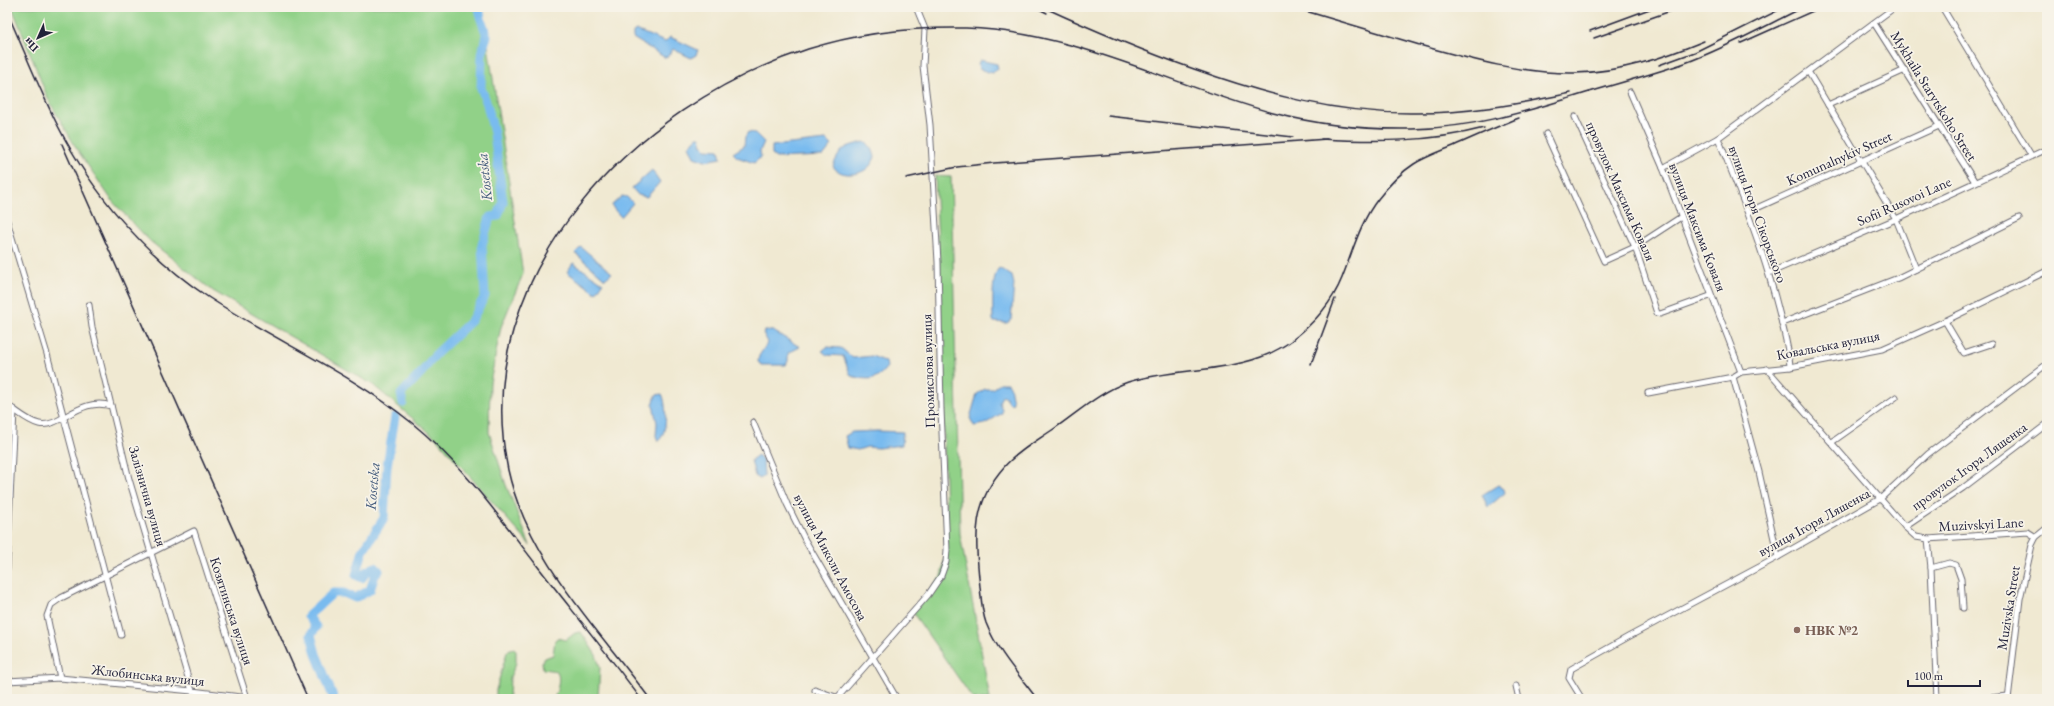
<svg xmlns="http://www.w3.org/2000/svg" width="2054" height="706" font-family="'EB Garamond',serif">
  <rect width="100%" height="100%" fill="#f7f3e8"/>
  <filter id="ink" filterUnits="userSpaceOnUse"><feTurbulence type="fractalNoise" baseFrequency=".025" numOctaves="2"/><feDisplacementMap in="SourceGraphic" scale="8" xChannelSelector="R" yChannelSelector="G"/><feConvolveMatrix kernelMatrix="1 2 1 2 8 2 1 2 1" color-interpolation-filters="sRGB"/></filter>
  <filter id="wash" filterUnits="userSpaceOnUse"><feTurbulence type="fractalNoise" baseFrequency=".012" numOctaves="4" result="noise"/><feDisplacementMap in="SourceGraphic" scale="16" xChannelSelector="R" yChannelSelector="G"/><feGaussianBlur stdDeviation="0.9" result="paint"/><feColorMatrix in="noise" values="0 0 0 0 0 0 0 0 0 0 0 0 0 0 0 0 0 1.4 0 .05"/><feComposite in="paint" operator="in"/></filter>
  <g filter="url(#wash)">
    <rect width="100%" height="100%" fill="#f0e9d2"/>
    <g fill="#91d188" stroke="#5a7a62">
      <polygon points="12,7 482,7 523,274 501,327 490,383 489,432 506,485 530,545 437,439 373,385 213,291 150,241 113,202 78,151 48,99"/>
      <polygon points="935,176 951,177 960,534 990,699 973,699 913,613 941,576 947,550 939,264"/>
      <path d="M 581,632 L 596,655 L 600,667 L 598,699 L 554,699 C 557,691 561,680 557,671 L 543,669 L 542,662 L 545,658 L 553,655 L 555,640 L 557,638 L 566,640 L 575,633 Z"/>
      <polygon points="514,648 516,650 516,663 510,677 509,699 496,699 496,690 507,652"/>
    </g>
    <g fill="#79bbef" stroke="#4e6e95">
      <polygon points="636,30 665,42 670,37 698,50 696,55 691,58 673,49 667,57 664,57 633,38 633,32"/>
      <polygon points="980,60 997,64 998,69 992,73 979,69 978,64"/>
      <polygon points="748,132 755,133 764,142 760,151 761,157 754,163 737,157 733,153 744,146 745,137"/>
      <polygon points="697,137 700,137 702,145 706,149 719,150 721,158 705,161 694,157 689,146"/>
      <polygon points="826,140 832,145 823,156 776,158 772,155 772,146"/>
      <path d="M 864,142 C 871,145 873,149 875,157 C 873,162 870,167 865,170 C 855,176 839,176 833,166 C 842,146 845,147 864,142 Z"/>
      <polygon points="652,170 660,182 647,197 638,195 632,188"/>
      <polygon points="622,196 627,197 633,203 621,217 613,208 612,205"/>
      <polygon points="581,247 612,273 605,279 575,253"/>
      <polygon points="573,263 603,283 596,293 567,272"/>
      <path d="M 999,268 L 1012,276 L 1014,284 L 1011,320 L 1007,323 L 994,322 L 993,320 C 993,309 991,276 999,268 Z"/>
      <polygon points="765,331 773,331 800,347 788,353 788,361 786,365 762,365 758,362 759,356 768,342 763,333"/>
      <path d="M 827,347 L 841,348 L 853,358 L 872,356 L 886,362 L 887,367 C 875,382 868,380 851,376 L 843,356 L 827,355 L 822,351 Z"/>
      <polygon points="1000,383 1008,383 1010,386 1013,403 1010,404 1005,397 1002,396 999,402 1002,409 1002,413 985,424 974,426 970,418 977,394 985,389 992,389"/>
      <path d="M 662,394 C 667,403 668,435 658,441 L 656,436 L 657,423 L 653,405 L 656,395 Z"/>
      <polygon points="877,431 903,432 902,445 878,448 867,447 858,450 848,448 845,436 852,432"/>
      <polygon points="758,455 763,460 764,476 760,479 755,476 751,460"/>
      <polygon points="1498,485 1504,489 1505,493 1488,507 1482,495"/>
    </g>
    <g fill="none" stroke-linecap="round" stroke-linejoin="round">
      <g stroke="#79bbef" stroke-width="9">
        <polyline points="403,403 401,394 421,373 435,355 471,321 485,296 482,245 490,217 498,216 503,202 494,133 487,104 481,88 482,51 487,36 481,19 479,7"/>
        <polyline points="334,699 316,654 311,635 316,627 308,616 333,593 344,593 355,598 370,590 375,575 379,571 375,567 367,571 362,578 356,575 363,551 384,518 387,466 395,417"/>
      </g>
    </g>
  </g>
  <g filter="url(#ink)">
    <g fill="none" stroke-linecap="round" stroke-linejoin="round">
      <g stroke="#6a6870" stroke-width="7">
        <g id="minor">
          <polyline points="1942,7 2031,155"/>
          <polyline points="1874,23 1975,182"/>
          <polyline points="1809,73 1896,219 1916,269"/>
          <polyline points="1630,92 1663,168 1741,372"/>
          <polyline points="1828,105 1905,70"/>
          <polyline points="1575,117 1635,247 1657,313 1660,314 1710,296"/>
          <polyline points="1546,134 1604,261 1635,247 1681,217"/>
          <path d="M 1718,138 C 1741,194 1763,249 1778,308 C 1783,328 1789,347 1790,367"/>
          <polyline points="1663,168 1718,138 1895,7"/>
          <polyline points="1748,212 1939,126"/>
          <polyline points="7,221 47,354 121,635"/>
          <polyline points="1769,273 1896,219 2047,149"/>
          <polyline points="89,305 92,327 129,479 192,691"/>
          <polyline points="1945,321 1964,353 1991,344"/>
          <polyline points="1782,323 1898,278 2019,218"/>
          <polyline points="1767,369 1905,527 1916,537 1928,539 1931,568 1937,699"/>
          <polyline points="1733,377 1759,472 1778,557"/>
          <polyline points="1648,393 1733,377 1741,372 1790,367 1882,349 1945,321 2047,271"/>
          <path d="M 7,405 C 17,411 27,421 39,424 C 59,429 81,396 111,406"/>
          <polyline points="753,422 787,504 805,540 897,699"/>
          <polyline points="1832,442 1896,397"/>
          <polyline points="1905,527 1963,488 2047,424"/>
          <polyline points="1928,539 2028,532 2036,537"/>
          <polyline points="7,568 14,410"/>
          <polyline points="1931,568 1949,563 1956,565 1961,579 1963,608"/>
          <polyline points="60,678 47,616 51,605 61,598 194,531 247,698"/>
          <polyline points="7,681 60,678 192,691 257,699"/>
          <polyline points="1516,686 1519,699"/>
          <polyline points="815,690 839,698"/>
          <polyline points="838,697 928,595 941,576 946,562 947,550 941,409 938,262 930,125 923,66 925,29 916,7"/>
          <polyline points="1582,699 1569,678 1571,669 1628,637 1778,557 1880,499 1928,454 2047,364"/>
          <polyline points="1981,699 2008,696"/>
          <polyline points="2008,699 2020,599 2032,545 2036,537 2047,528"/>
        </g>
      </g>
      <use href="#minor" stroke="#fff" stroke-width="5"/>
      <g stroke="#22223b" stroke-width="1.5">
        <polyline points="1035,7 1047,13"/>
        <path d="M 1043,7 C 1093,30 1143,51 1194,69 C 1264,94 1334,113 1410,113 C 1465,114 1518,104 1571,93"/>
        <path d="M 1292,7 C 1336,20 1379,33 1423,46 C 1473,60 1523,74 1575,73 C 1621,72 1663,58 1704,41"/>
        <path d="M 7,12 C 24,50 39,89 58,126 C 92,193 145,255 208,297 C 275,341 350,372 412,423 C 460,462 497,514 535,563 C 570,608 607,653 641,699"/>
        <polyline points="1590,31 1655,7"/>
        <polyline points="1594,38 1682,7"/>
        <polyline points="1741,43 1822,7"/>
        <polyline points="1659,65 1695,52 1785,7"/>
        <polyline points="1108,116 1293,137"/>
        <path d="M 1321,139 C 1375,142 1432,142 1484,128"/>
        <polyline points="62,144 308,699"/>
        <polyline points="906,178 957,167 994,163 1327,139"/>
        <polyline points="1311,364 1335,299"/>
        <path d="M 650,699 C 597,627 528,560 508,470 C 467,275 635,105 808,49 C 858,33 913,27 966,28 C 1073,31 1171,85 1273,113 C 1319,125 1365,130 1412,129 C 1473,128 1529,111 1586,93 C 1619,83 1653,74 1685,63 C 1726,48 1765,26 1804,7"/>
        <path d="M 1037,699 C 1019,675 997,651 986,623 C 981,609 981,593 979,578 C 975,534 973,502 1004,467 C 1018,451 1038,440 1055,428 C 1078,412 1101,391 1128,382 C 1181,366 1245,375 1291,341 C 1312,325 1332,303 1342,278 C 1353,251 1360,222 1378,199 C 1388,186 1400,173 1414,164 C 1425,157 1439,152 1451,147 C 1474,137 1496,127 1519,118"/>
      </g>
    </g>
  </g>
  <circle fill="#8d6e63" stroke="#f7f3e8" stroke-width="1.5" cx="1797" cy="630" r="4"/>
  <g text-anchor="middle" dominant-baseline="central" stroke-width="3.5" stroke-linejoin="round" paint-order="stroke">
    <g font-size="14" fill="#22223b" stroke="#f7f3e8">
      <text transform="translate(1934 96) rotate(58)">Mykhaila Starytskoho Street</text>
      <text transform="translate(1839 158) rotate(-24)">Komunalnykiv Street</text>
      <text transform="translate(1621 191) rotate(66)">провулок Максима Коваля</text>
      <text transform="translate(1904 201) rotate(-24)">Sofii Rusovoi Lane</text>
      <text transform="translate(1758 214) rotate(70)">вулиця Ігоря Сікорського</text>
      <text transform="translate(1698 227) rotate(69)">вулиця Максима Коваля</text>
      <text transform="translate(1828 345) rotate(-11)">Ковальська вулиця</text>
      <text transform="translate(928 371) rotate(-92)">Промислова вулиця</text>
      <text transform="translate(1969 466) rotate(-36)">провулок Ігора Ляшенка</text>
      <text transform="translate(148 496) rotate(74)">Залізнична вулиця</text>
      <text transform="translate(1814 522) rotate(-29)">вулиця Ігоря Ляшенка</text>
      <text transform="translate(1981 524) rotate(-3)">Muzivskyi Lane</text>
      <text transform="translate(831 557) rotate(62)">вулиця Миколи Амосова</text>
      <text transform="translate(2008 608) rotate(-81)">Muzivska Street</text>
      <text transform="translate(232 611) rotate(72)">Козятинська вулиця</text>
      <text transform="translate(148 675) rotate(6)">Жлобинська вулиця</text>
    </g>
    <g font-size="14" font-weight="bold" fill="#785e54" stroke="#f7f3e8" text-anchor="start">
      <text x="1805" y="630">НВК №2</text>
    </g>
    <g font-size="15" font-style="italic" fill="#40587a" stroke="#f7f3e8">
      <text transform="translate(484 177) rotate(-96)">Kosetska</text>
      <text transform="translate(372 486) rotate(-85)">Kosetska</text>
    </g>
  </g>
  <rect width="2054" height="706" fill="none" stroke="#f7f3e8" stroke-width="24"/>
  <g transform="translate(38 38) rotate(225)" stroke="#f7f3e8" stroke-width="3" paint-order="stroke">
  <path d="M0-3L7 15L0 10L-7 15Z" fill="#22223b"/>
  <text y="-6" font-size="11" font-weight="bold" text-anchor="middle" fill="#22223b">Пн</text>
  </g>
  <path d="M1908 680v6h72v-6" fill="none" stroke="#22223b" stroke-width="2"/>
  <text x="1914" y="680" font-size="12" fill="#22223b" stroke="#f7f3e8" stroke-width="3" paint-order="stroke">100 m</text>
</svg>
